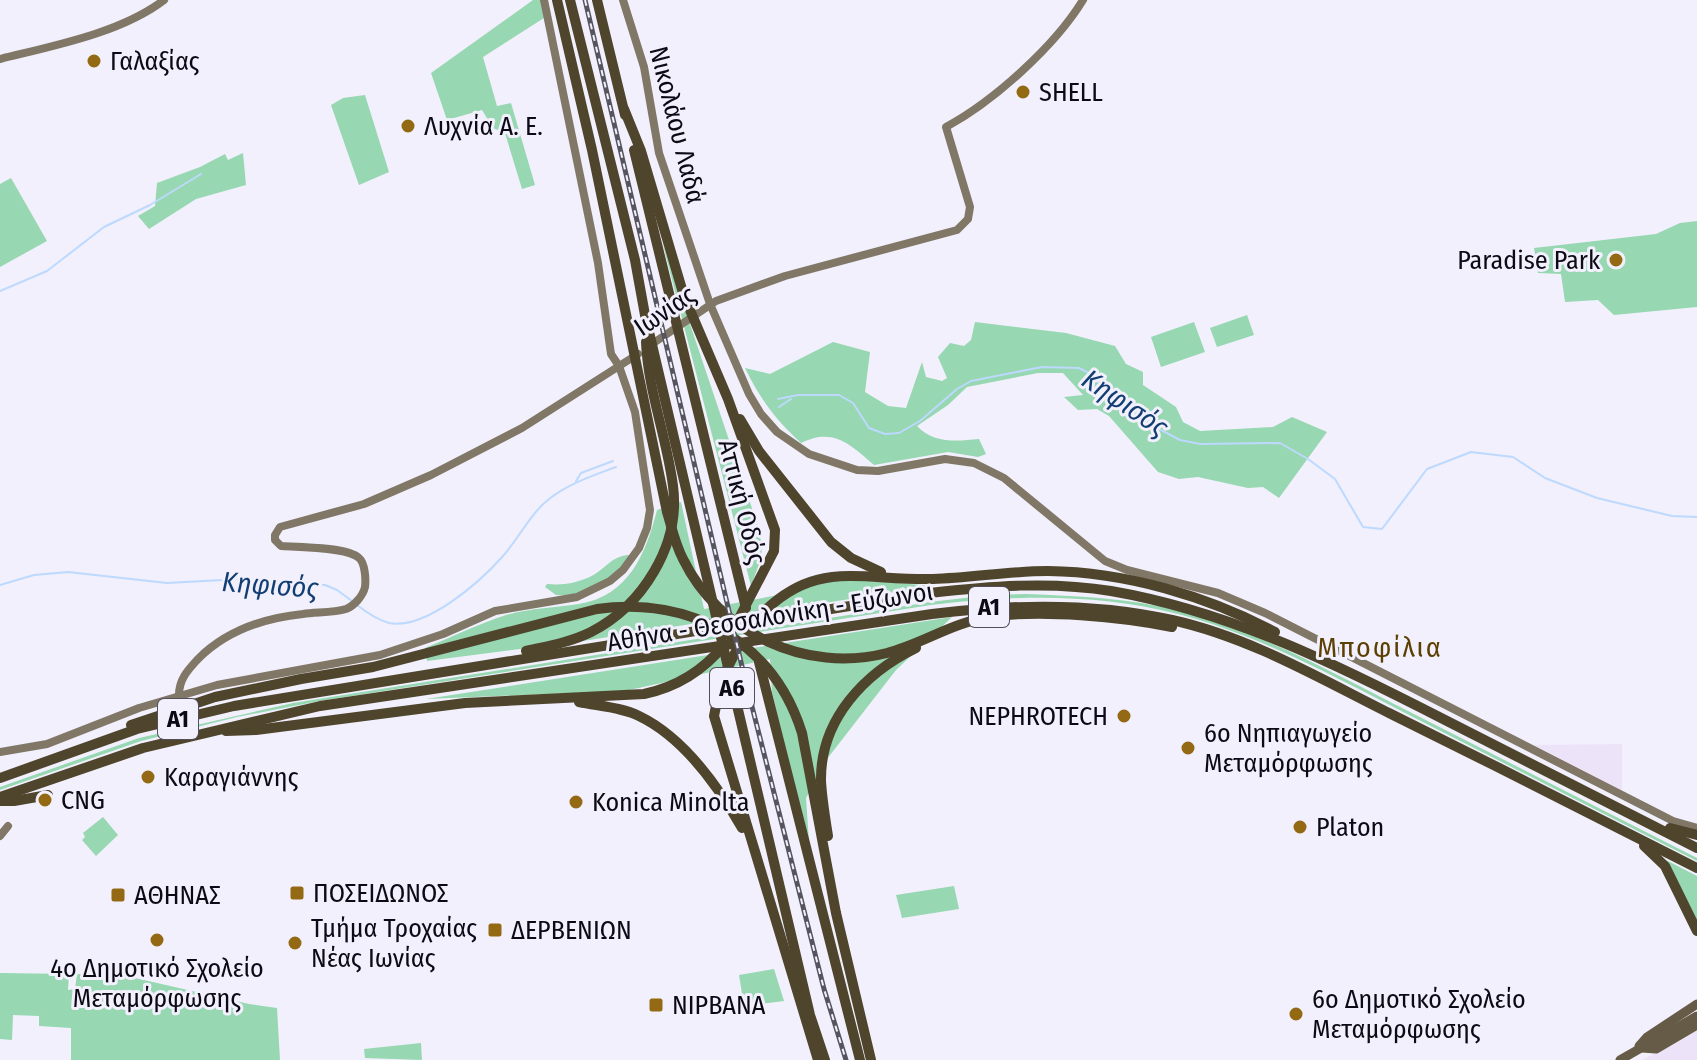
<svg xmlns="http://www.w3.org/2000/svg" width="1697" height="1060" font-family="'Fira Sans Condensed',sans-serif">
  <rect width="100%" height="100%" fill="#f1f0fc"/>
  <g fill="#ede3f8">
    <polygon points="1622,744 1622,790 1534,745"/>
    <polygon points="1697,1028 1697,1060 1642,1060 1659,1051"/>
  </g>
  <g fill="#97d7b2">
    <polygon points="533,0 544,0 547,16 483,57 497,106 511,103 535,185 522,189 505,133 493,128 482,110 447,120 431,73"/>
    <polygon points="365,95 389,172 359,185 331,105 343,98"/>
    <polygon points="243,153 246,185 196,199 149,229 138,216 155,206 157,183 200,167 225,154 228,160"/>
    <polygon points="11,178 47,241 0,267 0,184"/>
    <polygon points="1697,221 1697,307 1614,315 1598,300 1565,302 1561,274 1538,273 1534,248 1656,234 1680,223"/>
    <polygon points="662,241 760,532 762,556 751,586"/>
    <polygon points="1247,315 1254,335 1217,347 1210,328"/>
    <path d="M 975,322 L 1066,333 L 1115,346 L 1126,364 L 1143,372 L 1143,385 L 1176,407 L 1183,422 L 1200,431 L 1273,427 L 1292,417 L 1327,432 L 1279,498 L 1263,487 L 1248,488 L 1198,477 L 1179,479 L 1158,472 L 1109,416 L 1097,409 L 1078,410 L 1064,397 L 1083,395 L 1063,373 L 1038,373 L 967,387 L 948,405 L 917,426 C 934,444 957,441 979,439 L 986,454 L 978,457 L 948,452 L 874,465 C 850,444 833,427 801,443 C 776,420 760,399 745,368 L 770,374 L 833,342 L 870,352 L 865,392 L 888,406 L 906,408 L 922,362 L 926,377 L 942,381 L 947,378 L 938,357 L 950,343 L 964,346 L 971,340 Z"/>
    <polygon points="1194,322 1205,352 1161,367 1151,337"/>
    <path d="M 681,502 L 704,609 L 794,592 L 809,585 L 851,579 L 933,586 L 583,641 L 427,661 L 425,648 C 452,637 478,624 506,615 C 530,608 555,608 579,604 C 629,596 646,553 657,510 Z"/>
    <path d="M 627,555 L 632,556 C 613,578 586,598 556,595 L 545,587 L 547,584 C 564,586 584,582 598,572 C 609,564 613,557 627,555 Z"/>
    <path d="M 1026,594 C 1076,596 1128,598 1177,610 C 1259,631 1335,674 1410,712 C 1506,761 1601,809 1697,858 L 1697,861 C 1602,813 1506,764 1411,716 C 1336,678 1260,635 1178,614 C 1097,593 1013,595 931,605 L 320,701 L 237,717 L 141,741 L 0,790 L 0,787 L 139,738 L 293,703 L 930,602 L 990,595 Z"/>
    <polygon points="952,617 896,670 827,759 806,798 810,856 772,692 770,659 625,691 426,699"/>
    <polygon points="103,817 118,835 96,856 82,840 85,837 83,833"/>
    <polygon points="1666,860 1697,876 1697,921"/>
    <polygon points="954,886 959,909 902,918 896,895"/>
    <polygon points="774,969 784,1001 744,1006 739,975"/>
    <polygon points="0,973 69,974 68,990 75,989 77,974 122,975 249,1004 277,1008 280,1060 71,1060 71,1028 39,1026 39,1016 13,1015 12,1040 0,1039"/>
    <polygon points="421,1043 422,1060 365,1058 364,1049"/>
  </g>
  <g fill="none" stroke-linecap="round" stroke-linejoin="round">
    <g stroke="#bdd9fe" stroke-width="2">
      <polyline points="0,291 47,271 104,227 150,205 201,174"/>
      <polyline points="778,399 798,395 839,395 853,403 869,428 885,434 899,433 920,421 957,389 971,381 1042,367 1079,368 1087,372 1105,388 1161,430 1180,440 1200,444 1280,443 1308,459 1335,479 1363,527 1382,529 1427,469 1471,452 1513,457 1545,478 1597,498 1672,516 1697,517"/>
      <polyline points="779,407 791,399"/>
      <polyline points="576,481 581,473 613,461"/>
      <polyline points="0,585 34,575 68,572 167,583 241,579 325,585 337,590 352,601"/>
      <path d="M 357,605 C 366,612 378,620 389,623 C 426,630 480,582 503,556 C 519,538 530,514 549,499 C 570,483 592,476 616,467"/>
    </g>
    <g stroke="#807766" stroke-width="8">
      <polyline points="623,0 644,67 659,153 710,304 749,394 761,414 777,432 809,454 857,470 878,471 945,459 974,463 1004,478 1105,561 1127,570 1218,593 1265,613 1673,821 1697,828"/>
      <path d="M 0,59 C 52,46 121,33 164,0"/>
      <path d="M 649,346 L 716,301 L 785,276 L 957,230 L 968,219 L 970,207 L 946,127 C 994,101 1055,46 1083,0"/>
      <path d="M 179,695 C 179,679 188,670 198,659 C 226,631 264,618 303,614 C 316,612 333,613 346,609 C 354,606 363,596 365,587 C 366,579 365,563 359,558 C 348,547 298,547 281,546 L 275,540 L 275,535 L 280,527 L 364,504 L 431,475 L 522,428 L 638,354"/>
      <polyline points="0,752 47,744 139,708 217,685 380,655 443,634 495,611 577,597 610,581 623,570 639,548 647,528 650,510 635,412 619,366 611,354 598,263 544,0"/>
      <polyline points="0,836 8,826"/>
    </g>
    <g stroke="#665b46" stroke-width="9">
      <polyline points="1639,1046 1647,1037 1697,1004"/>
      <polyline points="1642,1048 1656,1049 1697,1025"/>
      <polyline points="1620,1060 1697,1016"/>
    </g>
    <g stroke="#4f442c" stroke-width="10">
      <path d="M 557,0 L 592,150 L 667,512 C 672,528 675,544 683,559 C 719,633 806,674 887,653 C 922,644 953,622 990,617 C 1040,609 1122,617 1172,627"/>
      <polyline points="570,0 635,260 645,315 810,1015 825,1060"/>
      <polyline points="597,0 625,115"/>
      <polyline points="624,109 641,151 684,296 728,399 775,530 774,551 736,624"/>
      <polyline points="634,150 746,608"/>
      <polyline points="740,419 759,451 831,542 851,558 881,572"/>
      <path d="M 753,623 C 812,556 858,581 933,579 C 971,578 1009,571 1048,571 C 1126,572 1207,596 1275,632"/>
      <polyline points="740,643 721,681 714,716 818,1060"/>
      <path d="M 526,651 C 548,646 571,642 591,632 C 642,606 681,545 673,486 C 667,438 648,391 646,342"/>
      <polyline points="759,662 860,1060"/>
      <path d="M 579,702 C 598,706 621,707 639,716 C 683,737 718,786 742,828"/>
      <path d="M 131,725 L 215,697 L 301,679 L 373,667 L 597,609 C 690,596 773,641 802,733 L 836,913 L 871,1060"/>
      <path d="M 226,731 L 256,730 L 465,703 L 644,694 C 677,687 703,671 724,645"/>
      <path d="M 0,778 L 137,729 L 234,706 L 930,593 C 990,586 1051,581 1111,591 C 1233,612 1340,666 1449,722 C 1531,764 1614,806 1697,848"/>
      <path d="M 0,797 L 143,748 L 320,706 L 932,614 C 1012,604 1093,602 1172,620 C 1249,637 1319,678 1389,713 C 1492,764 1595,816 1697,868"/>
      <polyline points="0,801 14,801 48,795"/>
      <polyline points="1670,828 1697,835"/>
      <path d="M 828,836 C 825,817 822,799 821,781 C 820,719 865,673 916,648"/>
      <polyline points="1644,846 1665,866 1697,931"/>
    </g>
    <g stroke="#56555f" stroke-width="5">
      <polyline id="rail" points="585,0 745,679 824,989 846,1060"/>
    </g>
    <use href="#rail" stroke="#f1f0fc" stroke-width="2" stroke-dasharray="6" stroke-linecap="butt"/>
  </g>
  <g fill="#936913" stroke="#f1f0fc" stroke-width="3">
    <circle cx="94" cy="61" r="8"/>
    <circle cx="1023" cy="92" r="8"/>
    <circle cx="408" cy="126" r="8"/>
    <circle cx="1616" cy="260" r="8"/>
    <circle cx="1124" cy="716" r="8"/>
    <circle cx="1188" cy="748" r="8"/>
    <circle cx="148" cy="777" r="8"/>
    <circle cx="45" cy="800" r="8"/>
    <circle cx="576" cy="802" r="8"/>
    <circle cx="1300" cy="827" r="8"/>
    <rect x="289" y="885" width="16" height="16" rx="4"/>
    <rect x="110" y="887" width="16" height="16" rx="4"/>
    <rect x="487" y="922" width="16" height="16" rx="4"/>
    <circle cx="157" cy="940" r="8"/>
    <circle cx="295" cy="943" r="8"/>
    <rect x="648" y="997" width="16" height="16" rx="4"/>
    <circle cx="1296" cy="1014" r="8"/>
  </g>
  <g text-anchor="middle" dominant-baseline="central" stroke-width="6" stroke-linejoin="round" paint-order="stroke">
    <g fill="#f1f0fc" stroke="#514f5a" stroke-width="2">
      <rect x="969" y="587" width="40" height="40" rx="6"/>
      <rect x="710" y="668" width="44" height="40" rx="6"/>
      <rect x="158" y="699" width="40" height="40" rx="6"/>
    </g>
    <g font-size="24" font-weight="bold" fill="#0c0a14">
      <text x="989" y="607">Α1</text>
      <text x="732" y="688">Α6</text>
      <text x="178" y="719">Α1</text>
    </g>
    <g font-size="26" fill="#0c0a14" stroke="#f1f0fc" text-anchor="start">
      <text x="110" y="61">Γαλαξίας</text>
      <text x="1039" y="92">SHELL</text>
      <text x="424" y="126">Λυχνία A. E.</text>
      <text x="1600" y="260" text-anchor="end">Paradise Park</text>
      <text x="1108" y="716" text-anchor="end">NEPHROTECH</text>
      <text x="1204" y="733">6ο Νηπιαγωγείο<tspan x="1204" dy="30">Μεταμόρφωσης</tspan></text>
      <text x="164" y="777">Καραγιάννης</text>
      <text x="61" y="800">CNG</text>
      <text x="592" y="802">Konica Minolta</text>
      <text x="1316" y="827">Platon</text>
      <text x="313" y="893">ΠΟΣΕΙΔΩΝΟΣ</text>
      <text x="134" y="895">ΑΘΗΝΑΣ</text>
      <text x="311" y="928">Τμήμα Τροχαίας<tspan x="311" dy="30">Νέας Ιωνίας</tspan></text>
      <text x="511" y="930">ΔΕΡΒΕΝΙΩΝ</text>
      <text x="157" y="968" text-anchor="middle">4ο Δημοτικό Σχολείο<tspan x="157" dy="30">Μεταμόρφωσης</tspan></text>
      <text x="1312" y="999">6ο Δημοτικό Σχολείο<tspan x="1312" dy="30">Μεταμόρφωσης</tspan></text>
      <text x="672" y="1005">ΝΙΡΒΑΝΑ</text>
    </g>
    <g font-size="26" fill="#0c0a14" stroke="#f1f0fc">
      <text transform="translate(677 125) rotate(76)">Νικολάου Λαδά</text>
      <text transform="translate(665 311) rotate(-34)">Ιωνίας</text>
      <text transform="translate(742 502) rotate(76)">Αττική Οδός</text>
      <text transform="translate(770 617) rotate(-9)">Αθήνα - Θεσσαλονίκη - Εύζωνοι</text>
    </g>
    <g font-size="28" font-style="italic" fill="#123e73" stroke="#f1f0fc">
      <text transform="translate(1125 403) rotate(34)">Κηφισός</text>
      <text transform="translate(270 585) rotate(4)">Κηφισός</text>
    </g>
    <g font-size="28" letter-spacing="2" fill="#5c3f02" stroke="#f1f0fc">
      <text x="1380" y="647">Μποφίλια</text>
    </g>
  </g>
</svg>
